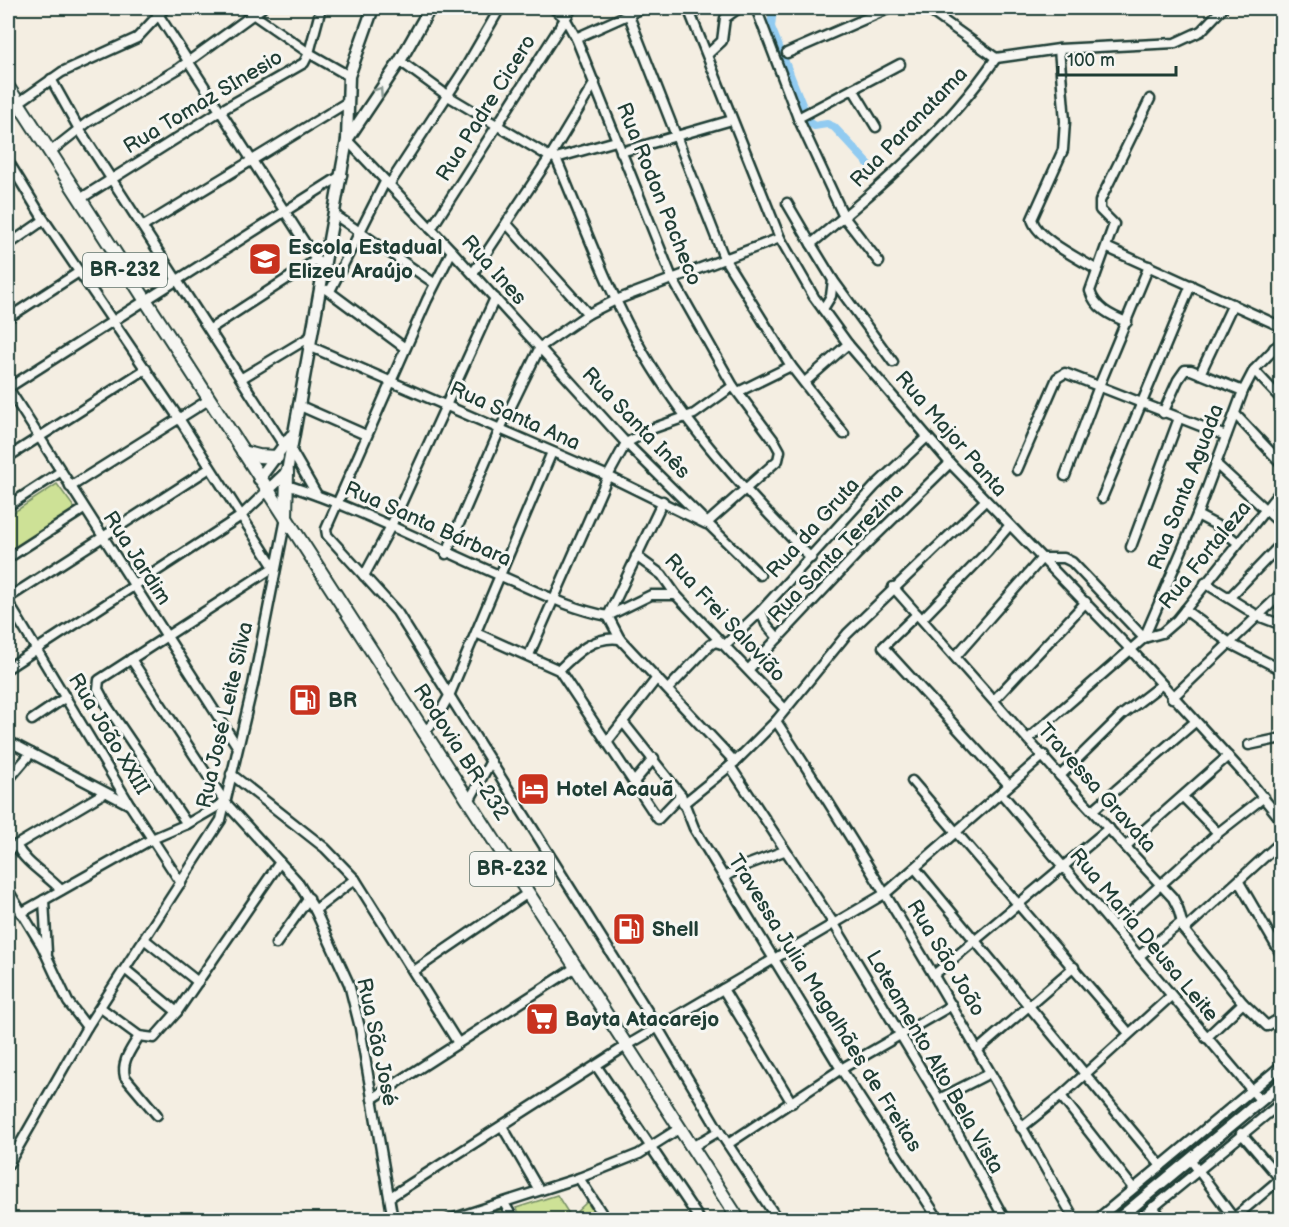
<svg xmlns="http://www.w3.org/2000/svg" width="1289" height="1227" font-family="'Balsamiq Sans',sans-serif">
  <rect width="100%" height="100%" fill="#f4eee2"/>
  <filter id="ink" filterUnits="userSpaceOnUse"><feTurbulence type="fractalNoise" baseFrequency=".0167" numOctaves="2"/><feDisplacementMap in="SourceGraphic" scale="12" xChannelSelector="R" yChannelSelector="G"/><feConvolveMatrix kernelMatrix="1 2 1 2 8 2 1 2 1" color-interpolation-filters="sRGB"/></filter>
  <g filter="url(#ink)">
    <g fill="#cde196" stroke="#768f65" stroke-width="1.5">
      <polygon points="57,484 76,510 8,554 8,516"/>
      <polygon points="557,1195 571,1217 587,1202 598,1219 523,1219 516,1208"/>
      <polygon points="502,1210 508,1219 473,1219"/>
    </g>
    <g fill="none" stroke-linecap="round" stroke-linejoin="round">
      <polyline stroke="#91cbf1" stroke-width="8" points="773,8 771,27 809,122 814,126 827,124 834,127 875,171"/>
      <g stroke="#1f3d34" stroke-width="13">
        <g id="minor">
          <polyline points="154,8 316,260 324,266"/>
          <polyline points="244,8 309,53 349,76"/>
          <polyline points="626,8 724,258 791,366 844,434"/>
          <polyline points="688,8 780,238 814,297 848,344 950,463 1130,649 1245,775 1282,821"/>
          <polyline points="756,8 798,118 844,217 879,262"/>
          <polyline points="926,8 996,58"/>
          <polyline points="576,38 643,8"/>
          <path d="M 1059,49 L 1065,121 L 1063,150 L 1032,219 C 1037,239 1080,259 1097,270"/>
          <polyline points="787,53 890,8"/>
          <polyline points="708,54 722,41 725,18 739,8"/>
          <polyline points="996,58 1059,49 1175,43 1201,31 1223,8"/>
          <polyline points="400,61 448,96 550,157 556,158 616,141"/>
          <polyline points="51,79 79,129 285,447"/>
          <polyline points="853,89 876,127"/>
          <polyline points="18,103 62,72 137,38 165,8"/>
          <polyline points="798,118 900,64"/>
          <polyline points="347,140 452,251 626,443 760,575"/>
          <polyline points="50,152 88,122 178,69 262,8"/>
          <polyline points="621,152 732,120"/>
          <path d="M 556,158 C 584,224 608,292 644,354 C 689,431 749,495 811,558"/>
          <polyline points="8,161 44,220 178,417 274,567 99,680 98,689 107,706 187,824"/>
          <polyline points="389,185 464,70 500,8"/>
          <polyline points="80,199 220,111 304,63 309,53 321,8"/>
          <polyline points="787,203 811,244"/>
          <polyline points="335,215 434,283"/>
          <polyline points="507,224 588,314"/>
          <polyline points="144,226 346,103"/>
          <polyline points="431,229 572,8"/>
          <polyline points="8,245 44,220"/>
          <polyline points="1108,248 1282,327"/>
          <polyline points="452,251 427,300 326,529 327,535 397,612 658,1028 719,1131 778,1220"/>
          <polyline points="473,273 550,157 595,82"/>
          <polyline points="833,280 893,362"/>
          <polyline points="327,290 405,348"/>
          <polyline points="330,291 385,182"/>
          <path d="M 823,309 L 831,296 L 833,280 L 811,244 C 878,189 947,130 996,58"/>
          <polyline points="8,318 79,272"/>
          <path d="M 1127,322 C 1111,316 1095,308 1090,291 L 1114,224 L 1100,210 L 1100,201 L 1150,99"/>
          <polyline points="210,329 316,260"/>
          <polyline points="309,346 608,476 706,524 778,460 780,451 775,442 733,386 672,278 576,38 565,18 553,8"/>
          <polyline points="1274,348 1282,356"/>
          <polyline points="1254,370 1282,400"/>
          <polyline points="1200,374 1233,304"/>
          <polyline points="242,378 310,337"/>
          <polyline points="805,382 848,344"/>
          <polyline points="8,388 237,746"/>
          <polyline points="8,388 342,175"/>
          <polyline points="738,392 791,366"/>
          <polyline points="298,405 366,435"/>
          <polyline points="1163,413 1178,380 1185,370 1191,370 1243,391"/>
          <polyline points="1235,414 1282,464"/>
          <polyline points="291,450 317,495"/>
          <polyline points="8,457 146,369"/>
          <polyline points="1216,464 1282,525"/>
          <polyline points="1017,470 1057,378 1065,373 1226,436"/>
          <polyline points="1065,476 1099,386 1149,266"/>
          <path d="M 287,485 C 361,509 430,545 501,576 C 536,591 570,609 608,616"/>
          <polyline points="70,487 210,399"/>
          <polyline points="1102,498 1191,285"/>
          <polyline points="8,506 60,472"/>
          <polyline points="1197,515 1216,525 1238,543"/>
          <polyline points="1131,547 1179,418"/>
          <polyline points="446,554 500,429 540,347 588,314 616,300 780,238"/>
          <polyline points="636,556 662,575 676,595 785,709"/>
          <polyline points="8,558 84,509"/>
          <polyline points="364,576 391,526 495,298"/>
          <polyline points="1205,583 1258,616 1282,625"/>
          <polyline points="893,587 1060,776 1173,898 1178,908 1184,930 1243,1003 1267,1026 1282,1017"/>
          <polyline points="1230,597 1282,543"/>
          <polyline points="8,598 210,468"/>
          <polyline points="8,602 130,805 181,883"/>
          <polyline points="1185,610 1231,644 1282,670"/>
          <polyline points="761,611 766,624 778,638"/>
          <polyline points="917,614 883,647 1009,785"/>
          <polyline points="608,616 620,639 735,762"/>
          <polyline points="608,616 663,501"/>
          <polyline points="608,616 651,595 676,595"/>
          <polyline points="922,619 987,552 1009,526"/>
          <polyline points="476,633 559,670 658,819 681,795"/>
          <polyline points="725,645 761,611 875,486 927,437"/>
          <polyline points="529,655 608,476 626,443 654,428 694,414 733,386"/>
          <polyline points="956,656 1042,558 1064,558 1072,562 1144,638 1162,633 1177,620 1282,489"/>
          <polyline points="131,659 225,802 297,881 315,910 349,984 360,1028 393,1220"/>
          <polyline points="8,668 241,516 267,491"/>
          <polyline points="749,669 857,554 950,463"/>
          <path d="M 559,670 C 576,653 595,635 620,639"/>
          <polyline points="668,689 710,645 715,642 725,645"/>
          <polyline points="1172,698 1282,593"/>
          <polyline points="994,700 1086,602"/>
          <polyline points="32,720 66,697"/>
          <path d="M 776,721 C 883,883 978,1051 1075,1220"/>
          <polyline points="623,722 681,795 694,828 841,1069 939,1220"/>
          <polyline points="423,733 435,721 449,696 552,452"/>
          <polyline points="1028,739 1144,638 1197,515 1243,391 1254,370 1282,341"/>
          <polyline points="8,741 130,805"/>
          <polyline points="607,742 657,678"/>
          <polyline points="1249,745 1282,738"/>
          <polyline points="730,766 834,924 939,1099 1005,1220"/>
          <polyline points="231,774 325,848 355,879 458,1043"/>
          <polyline points="1060,776 1122,715 1161,685"/>
          <polyline points="8,780 31,753"/>
          <polyline points="912,781 1128,1032"/>
          <polyline points="634,782 654,758"/>
          <polyline points="1001,793 1260,1100"/>
          <polyline points="1183,797 1218,833"/>
          <polyline points="469,801 491,761"/>
          <polyline points="683,804 735,762 776,721 847,634 985,501"/>
          <polyline points="1093,810 1195,722"/>
          <path d="M 16,845 C 26,864 46,874 61,890"/>
          <polyline points="1126,846 1228,756"/>
          <polyline points="8,850 104,793"/>
          <polyline points="915,868 1161,1166"/>
          <polyline points="724,877 744,866 784,851"/>
          <polyline points="1239,882 1282,956"/>
          <polyline points="8,890 42,946 68,1002 87,1027"/>
          <polyline points="44,900 47,953"/>
          <polyline points="315,910 355,879"/>
          <polyline points="21,913 152,839 187,824 225,802"/>
          <polyline points="1114,927 1218,833 1264,797"/>
          <polyline points="1184,930 1282,841"/>
          <polyline points="144,939 198,982"/>
          <polyline points="276,944 309,898"/>
          <polyline points="1139,956 1182,922"/>
          <polyline points="126,970 177,1012"/>
          <polyline points="414,971 528,893"/>
          <polyline points="935,974 1109,828"/>
          <polyline points="723,989 792,1103"/>
          <polyline points="101,1008 139,1036 154,1038 177,1012 280,862"/>
          <path d="M 139,1036 C 131,1050 121,1061 125,1077 L 157,1115"/>
          <polyline points="1206,1038 1243,1003"/>
          <polyline points="979,1049 1074,967"/>
          <polyline points="597,1067 700,1220"/>
          <polyline points="1061,1096 1133,1188"/>
          <polyline points="372,1099 576,967"/>
          <polyline points="939,1099 990,1073"/>
          <polyline points="502,1126 539,1190"/>
          <polyline points="1021,1128 1061,1096 1171,996"/>
          <polyline points="1241,1133 1282,1181"/>
          <polyline points="728,1144 841,1069 952,1005"/>
          <polyline points="692,1147 719,1131"/>
          <polyline points="1190,1159 1235,1220"/>
          <polyline points="8,1165 87,1027 221,820 253,685 286,518"/>
          <polyline points="579,1178 606,1220"/>
          <polyline points="390,1197 626,1046 886,893 1044,755"/>
          <polyline points="504,1203 514,1220"/>
          <polyline points="1153,1207 1163,1220"/>
          <polyline points="1234,1218 1280,1179"/>
          <polyline points="448,1220 579,1178 639,1154 680,1128"/>
          <polyline points="1096,1220 1282,1065"/>
          <polyline points="1138,1220 1282,1102"/>
        </g>
      </g>
      <g stroke="#1f3d34" stroke-width="15">
        <g id="major">
          <polyline points="347,140 349,76 373,8"/>
          <polyline points="259,479 291,436"/>
          <polyline points="267,491 287,472 347,140 400,61 430,8"/>
          <polyline points="1117,1220 1282,1083"/>
        </g>
      </g>
      <g stroke="#1f3d34" stroke-width="16">
        <g id="highway">
          <polyline points="8,87 739,1220"/>
          <polyline points="243,452 259,456 277,457"/>
          <polyline points="286,518 287,472"/>
        </g>
      </g>
      <use href="#minor" stroke="#f6f6f2" stroke-width="8"/>
      <use href="#major" stroke="#f6f6f2" stroke-width="10"/>
      <use href="#highway" stroke="#f6f6f2" stroke-width="12"/>
    </g>
    <defs><path id="oneway-chevron" d="M-2-3.5L2.5 0L-2 3.5" fill="none" stroke-width="1.6" stroke-linecap="round" stroke-linejoin="round" transform="scale(1.5)"/></defs>
    <use stroke="#8a9a93" href="#oneway-chevron" transform="translate(379 91) rotate(-56)"/>
  </g>
  <defs>
    <g id="school-square" transform="scale(1.725)"><rect x="-9" y="-9" width="18" height="18" rx="4" fill="#c8321e" stroke="#f6f6f2"/><path d="M0-5L7-2L0 1L-7-2ZM-4 1L0 2.5L4 1V4Q0 6-4 4Z" fill="#fff"/></g>
    <g id="fuel-square" transform="scale(1.725)"><rect x="-9" y="-9" width="18" height="18" rx="4" fill="#c8321e" stroke="#f6f6f2"/><path d="M-5.5-6h7V0h2V4h1.3V-2.5L3-4.5l.8-.8L6-3V5H2.5V1h-1V6h-7ZM-4.2-4.7v3.2H.2V-4.7Z" fill="#fff"/></g>
    <g id="hotel-square" transform="scale(1.725)"><rect x="-9" y="-9" width="18" height="18" rx="4" fill="#c8321e" stroke="#f6f6f2"/><path d="M-6-4.5h1.5V1H6V5H4.5V3h-9V5H-6ZM-4 0a1.8 1.8 0 1 1 3.6 0ZM.5 0V-2.5h3Q6-2.5 6 0Z" fill="#fff"/></g>
    <g id="supermarket-square" transform="scale(1.725)"><rect x="-9" y="-9" width="18" height="18" rx="4" fill="#c8321e" stroke="#f6f6f2"/><path d="M-6-5.5h2.5l.6 2H6L4.5 2H-2.5L-4.4-4H-6ZM-1.5 3.2a1.3 1.3 0 1 0 .1 0ZM3 3.2a1.3 1.3 0 1 0 .1 0Z" fill="#fff"/></g>
  </defs>
  <g fill-rule="evenodd">
    <use href="#school-square" x="265" y="259"/>
    <use href="#fuel-square" x="305" y="700"/>
    <use href="#hotel-square" x="533" y="789"/>
    <use href="#fuel-square" x="629" y="929"/>
    <use href="#supermarket-square" x="542" y="1019"/>
  </g>
  <g text-anchor="middle" dominant-baseline="central" stroke-width="6" stroke-linejoin="round" paint-order="stroke">
    <g fill="#f6f6f2" stroke="#60746d" stroke-width="1.5">
      <rect x="83" y="253" width="84" height="34" rx="4.5"/>
      <rect x="470" y="852" width="84" height="34" rx="4.5"/>
    </g>
    <g font-size="20" font-weight="bold" fill="#1f3d34">
      <text x="125" y="270">BR-232</text>
      <text x="512" y="869">BR-232</text>
    </g>
    <g font-size="21" fill="#1f3d34" stroke="#f6f6f2">
      <text transform="translate(203 102) rotate(-31)">Rua Tomaz SInesio</text>
      <text transform="translate(486 108) rotate(-58)">Rua Padre Cicero</text>
      <text transform="translate(909 127) rotate(-46)">Rua Paranatama</text>
      <text transform="translate(659 194) rotate(68)">Rua Rodon Pacheco</text>
      <text transform="translate(494 270) rotate(48)">Rua Ines</text>
      <text transform="translate(515 416) rotate(24)">Rua Santa Ana</text>
      <text transform="translate(636 423) rotate(46)">Rua Santa Inês</text>
      <text transform="translate(951 434) rotate(49)">Rua Major Panta</text>
      <text transform="translate(1186 487) rotate(-69)">Rua Santa Aguada</text>
      <text transform="translate(428 524) rotate(24)">Rua Santa Bárbara</text>
      <text transform="translate(813 528) rotate(-48)">Rua da Gruta</text>
      <text transform="translate(836 553) rotate(-46)">Rua Santa Terezina</text>
      <text transform="translate(1205 555) rotate(-51)">Rua Fortaleza</text>
      <text transform="translate(137 558) rotate(57)">Rua Jardim</text>
      <text transform="translate(725 618) rotate(47)">Rua Frei Salovião</text>
      <text transform="translate(225 715) rotate(-77)">Rua José Leite Silva</text>
      <text transform="translate(109 734) rotate(59)">Rua João XXIII</text>
      <text transform="translate(461 752) rotate(57)">Rodovia BR-232</text>
      <text transform="translate(1097 788) rotate(48)">Travessa Gravata</text>
      <text transform="translate(1144 935) rotate(50)">Rua Maria Deusa Leite</text>
      <text transform="translate(946 958) rotate(59)">Rua São João</text>
      <text transform="translate(825 1003) rotate(58)">Travessa Julia Magalhães de Freitas</text>
      <text transform="translate(377 1042) rotate(78)">Rua São José</text>
      <text transform="translate(935 1062) rotate(60)">Loteamento Alto Bela Vista</text>
    </g>
    <g font-size="21" font-weight="bold" fill="#1f3d34" stroke="#f6f6f2" text-anchor="start">
      <text x="288" y="247">Escola Estadual<tspan x="288" dy="24">Elizeu Araújo</tspan></text>
      <text x="328" y="700">BR</text>
      <text x="556" y="789">Hotel Acauã</text>
      <text x="652" y="929">Shell</text>
      <text x="565" y="1019">Bayta Atacarejo</text>
    </g>
  </g>
  <rect width="1289" height="1227" fill="none" stroke="#f6f6f2" stroke-width="30"/>
  <rect x="15" y="15" width="1259" height="1197" fill="none" stroke="#1f3d34" stroke-width="2" filter="url(#ink)"/>
  <path d="M1058 66v9h118v-9" fill="none" stroke="#1f3d34" stroke-width="3"/>
  <text x="1067" y="66" font-size="18" fill="#1f3d34" stroke="#f6f6f2" stroke-width="4.5" paint-order="stroke">100 m</text>
</svg>
